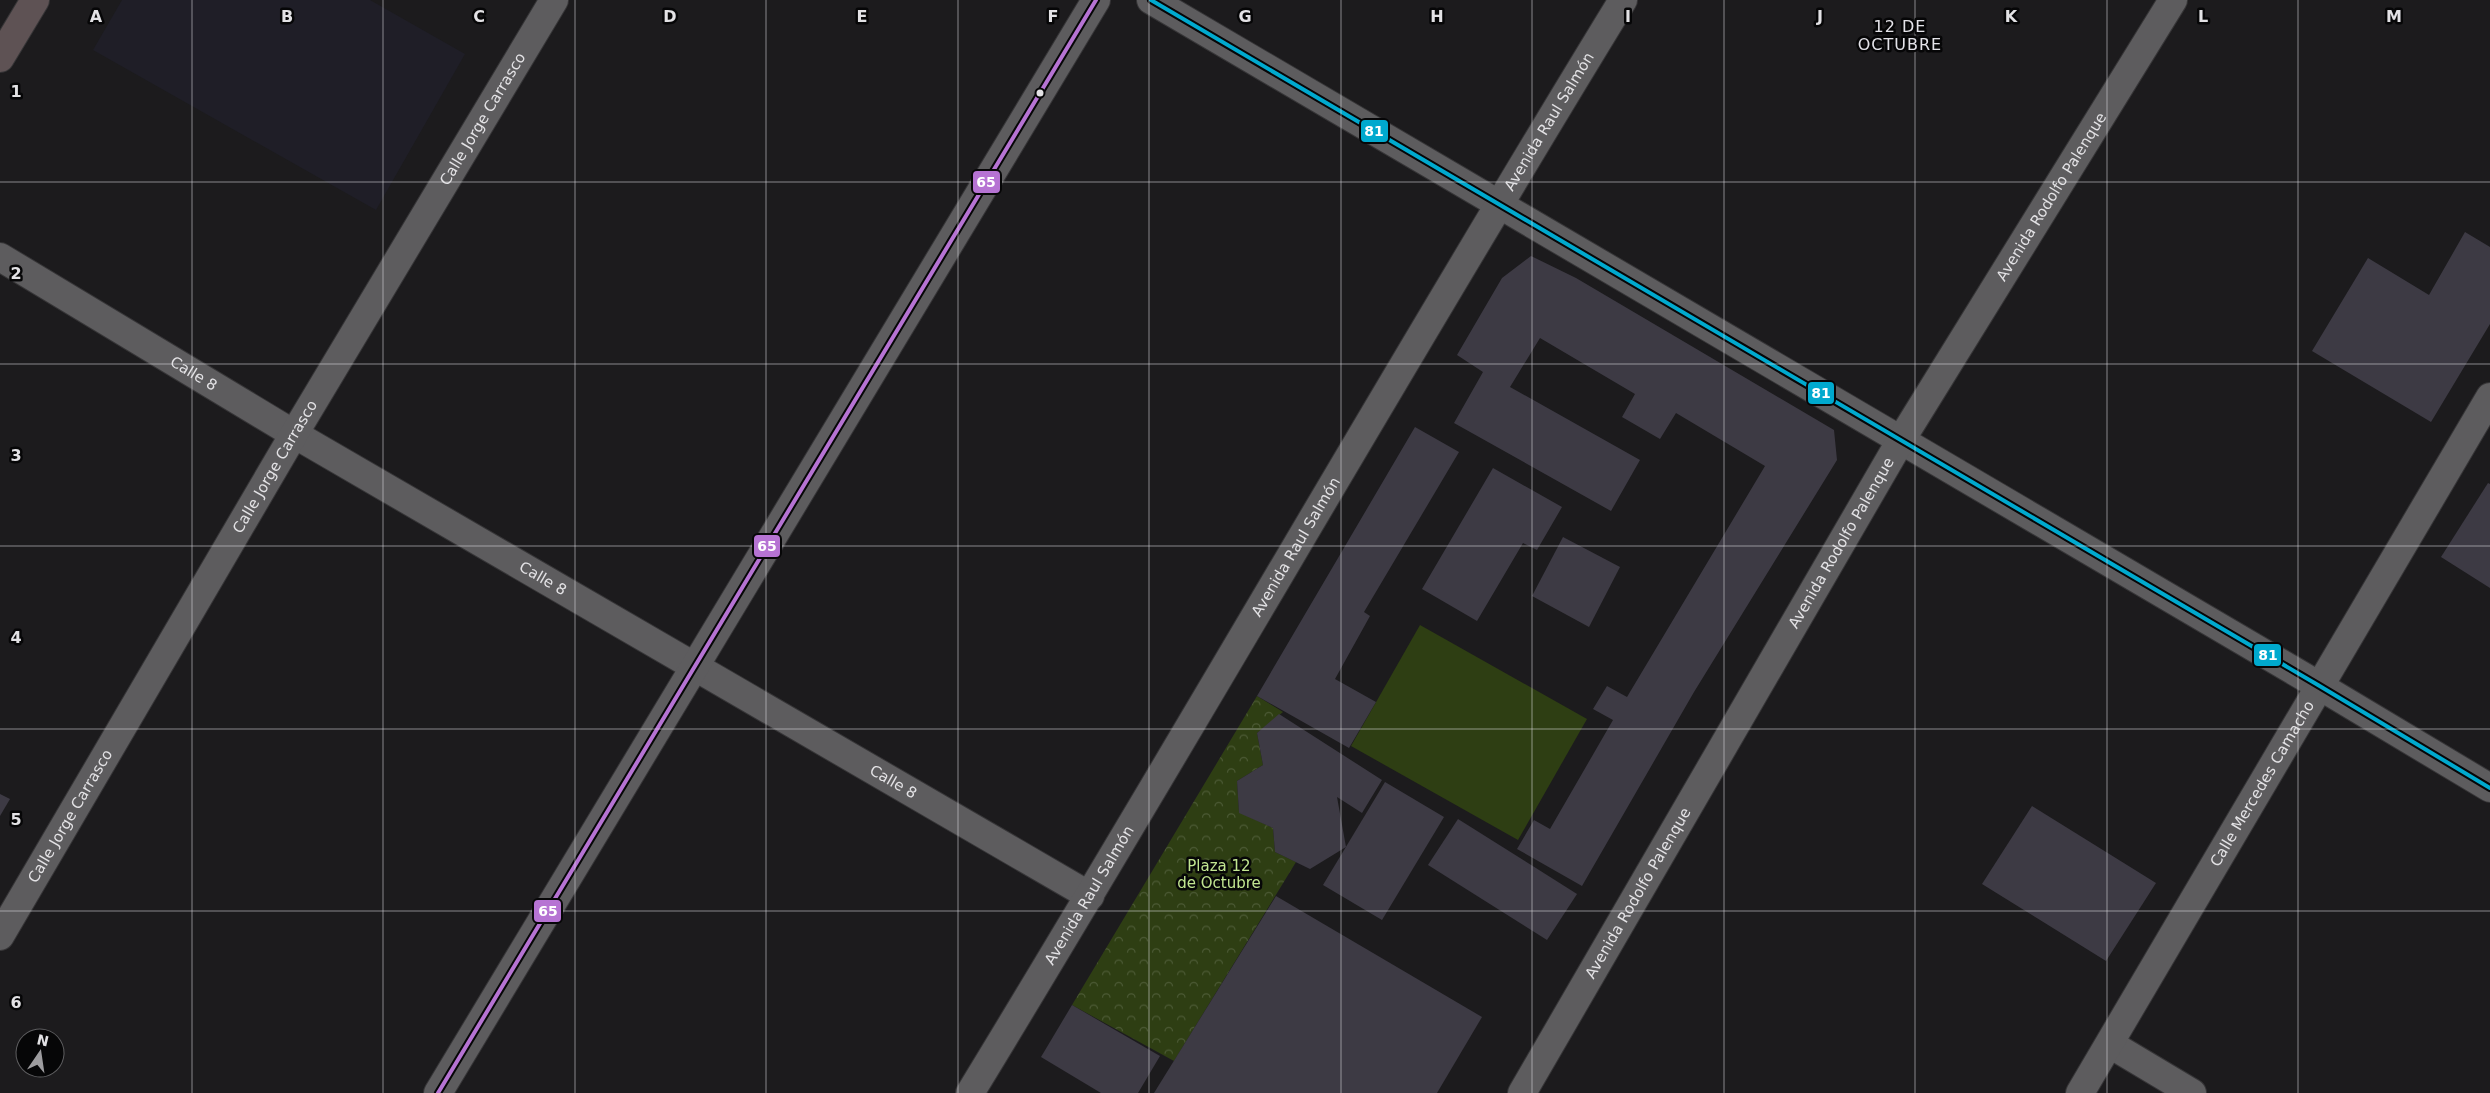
<svg xmlns="http://www.w3.org/2000/svg" width="2490" height="1093" font-family="'DejaVu Sans',sans-serif">
  <defs>
    <pattern id="park-crowns" width="20" height="18" patternUnits="userSpaceOnUse" patternTransform="scale(1.25)"><rect width="20" height="18" fill="#2e3e13"/><path d="M2 6a3 3 0 1 1 6 0M12 15a3 3 0 1 1 6 0" fill="none" stroke="#4c5a35"/></pattern>
  </defs>
  <rect width="100%" height="100%" fill="#1c1b1d"/>
  <polygon fill="#1f1e27" points="122,0 370,0 465,54 376,210 93,50"/>
  <polygon fill="url(#park-crowns)" points="1257,696 1283,712 1257,733 1263,765 1237,781 1239,812 1273,828 1275,852 1296,862 1174,1061 1072,1005"/>
  <polygon fill="#2e3e13" points="1420,625 1587,719 1518,840 1351,746"/>
  <g fill="#3d3a44">
    <polygon points="2465,232 2490,247 2490,324 2431,422 2312,351 2368,258 2429,295"/>
    <polygon points="1531,256 1576,278 1834,430 1837,460 1694,692 1582,886 1517,849 1534,820 1550,829 1613,720 1593,709 1607,686 1627,697 1765,466 1676,413 1660,439 1622,417 1635,394 1540,338 1510,387 1640,460 1611,511 1454,423 1483,372 1457,355 1502,278"/>
    <polygon points="1415,427 1459,452 1364,612 1370,616 1335,679 1376,702 1349,748 1257,696"/>
    <polygon points="1493,468 1562,507 1537,550 1523,543 1477,621 1422,589"/>
    <polygon points="2488,483 2490,484 2490,588 2441,557"/>
    <polygon points="1563,537 1620,567 1589,627 1532,596"/>
    <polygon points="1279,714 1382,780 1362,813 1337,797 1346,847 1310,869 1275,852 1273,828 1239,813 1237,781 1263,765 1257,733"/>
    <polygon points="1385,782 1444,817 1382,920 1323,885"/>
    <polygon points="0,794 10,799 0,816"/>
    <polygon points="2032,806 2156,883 2106,961 1982,884"/>
    <polygon points="1458,819 1577,894 1547,940 1428,865"/>
    <polygon points="1276,896 1482,1017 1437,1093 1154,1093"/>
    <polygon points="1072,1005 1160,1056 1138,1093 1101,1093 1041,1057"/>
  </g>
  <g fill="none" stroke-linecap="round" stroke-linejoin="round">
    <g stroke="#363537" stroke-width="30">
      <g id="street">
        <polyline points="1151,0 2318,685 2490,788"/>
        <path id="s1" d="M 0,257 L 294,434 L 1090,896"/>
        <path id="s2" d="M 0,936 L 294,434 L 554,0"/>
        <polyline points="2110,1044 2192,1093"/>
        <polyline points="438,1093 1096,0"/>
        <path id="s3" d="M 970,1093 C 1191,731 1401,362 1623,0"/>
        <path id="s4" d="M 1522,1093 L 1901,440 L 2173,0"/>
        <path id="s5" d="M 2080,1093 L 2490,397"/>
      </g>
    </g>
    <g stroke="#363537" stroke-width="30">
      <polyline id="highway" points="0,58 35,0"/>
    </g>
    <use href="#street" stroke="#5d5c5e" stroke-width="28"/>
    <use href="#highway" stroke="#5e5254" stroke-width="28"/>
    <g stroke="#060607" stroke-width="8">
      <polyline id="bus-1" points="1151,0 2318,685 2490,788"/>
    </g>
    <g stroke="#060607" stroke-width="8">
      <polyline id="bus-2" points="438,1093 1096,0"/>
    </g>
    <use href="#bus-1" stroke="#00a9ce" stroke-width="4"/>
    <use href="#bus-2" stroke="#b673d3" stroke-width="4"/>
  </g>
  <path fill="none" stroke="#e3e2e5" stroke-width="1" stroke-opacity="0.55" d="M 192,0 L 192,1093M 383,0 L 383,1093M 575,0 L 575,1093M 766,0 L 766,1093M 958,0 L 958,1093M 1149,0 L 1149,1093M 1341,0 L 1341,1093M 1532,0 L 1532,1093M 1724,0 L 1724,1093M 1915,0 L 1915,1093M 2107,0 L 2107,1093M 2298,0 L 2298,1093M 0,182 L 2490,182M 0,364 L 2490,364M 0,546 L 2490,546M 0,729 L 2490,729M 0,911 L 2490,911"/>
  <circle fill="#e3e2e5" stroke="#060607" stroke-width="2" cx="1040" cy="93" r="4.5"/>
  <g text-anchor="middle" dominant-baseline="central" stroke-width="5" stroke-linejoin="round" paint-order="stroke">
    <g font-size="15" fill="#e3e2e5" stroke="#060607">
      <text stroke="none"><textPath href="#s2" startOffset="949">Calle Jorge Carrasco</textPath></text>
      <text stroke="none"><textPath href="#s3" startOffset="1131">Avenida Raul Salmón</textPath></text>
      <text stroke="none"><textPath href="#s4" startOffset="1041">Avenida Rodolfo Palenque</textPath></text>
      <text stroke="none"><textPath href="#s1" startOffset="226">Calle 8</textPath></text>
      <text stroke="none"><textPath href="#s2" startOffset="544">Calle Jorge Carrasco</textPath></text>
      <text stroke="none"><textPath href="#s4" startOffset="636">Avenida Rodolfo Palenque</textPath></text>
      <text stroke="none"><textPath href="#s3" startOffset="636">Avenida Raul Salmón</textPath></text>
      <text stroke="none"><textPath href="#s1" startOffset="631">Calle 8</textPath></text>
      <text stroke="none"><textPath href="#s1" startOffset="1036">Calle 8</textPath></text>
      <text stroke="none"><textPath href="#s5" startOffset="359">Calle Mercedes Camacho</textPath></text>
      <text stroke="none"><textPath href="#s2" startOffset="139">Calle Jorge Carrasco</textPath></text>
      <text stroke="none"><textPath href="#s4" startOffset="231">Avenida Rodolfo Palenque</textPath></text>
      <text stroke="none"><textPath href="#s3" startOffset="231">Avenida Raul Salmón</textPath></text>
    </g>
    <g font-size="15" fill="#c2e691" stroke="#060607">
      <text x="1219" y="866">Plaza 12<tspan x="1219" dy="17">de Octubre</tspan></text>
    </g>
    <g font-size="16" letter-spacing="1" fill="#e4e3e9" stroke="#060607">
      <text x="1900" y="26">12 DE<tspan x="1900" dy="18">OCTUBRE</tspan></text>
    </g>
  </g>
  <g font-size="16" text-anchor="middle" font-weight="bold" fill="#e3e2e5" stroke="#060607" stroke-width="5" stroke-linejoin="round" paint-order="stroke">
    <text x="96" y="22">A</text>
    <text x="287" y="22">B</text>
    <text x="479" y="22">C</text>
    <text x="670" y="22">D</text>
    <text x="862" y="22">E</text>
    <text x="1053" y="22">F</text>
    <text x="1245" y="22">G</text>
    <text x="1437" y="22">H</text>
    <text x="1628" y="22">I</text>
    <text x="1820" y="22">J</text>
    <text x="2011" y="22">K</text>
    <text x="2203" y="22">L</text>
    <text x="2394" y="22">M</text>
    <text x="16" y="97">1</text>
    <text x="16" y="279">2</text>
    <text x="16" y="461">3</text>
    <text x="16" y="643">4</text>
    <text x="16" y="825">5</text>
    <text x="16" y="1008">6</text>
  </g>
  <g stroke="#060607" stroke-width="2">
    <rect x="1360" y="119" width="29" height="24" rx="5" fill="#00a9ce"/>
    <rect x="972" y="170" width="29" height="24" rx="5" fill="#b673d3"/>
    <rect x="1807" y="381" width="28" height="24" rx="5" fill="#00a9ce"/>
    <rect x="753" y="534" width="28" height="24" rx="5" fill="#b673d3"/>
    <rect x="2253" y="643" width="29" height="24" rx="5" fill="#00a9ce"/>
    <rect x="533" y="899" width="29" height="24" rx="5" fill="#b673d3"/>
  </g>
  <g font-size="14" text-anchor="middle" font-weight="bold" fill="#fff">
    <text x="1374" y="136">81</text>
    <text x="986" y="187">65</text>
    <text x="1821" y="398">81</text>
    <text x="767" y="551">65</text>
    <text x="2268" y="660">81</text>
    <text x="548" y="916">65</text>
  </g>
  <g transform="translate(40 1053) rotate(13)"><circle r="24" fill="#060607" stroke="#5e5e60"/>
  <path d="M0-4L9 19L0 12L-9 19Z" fill="#9d9c9f"/>
  <text y="-8" font-size="14" font-weight="bold" text-anchor="middle" fill="#e3e2e5">N</text>
  </g>
</svg>
